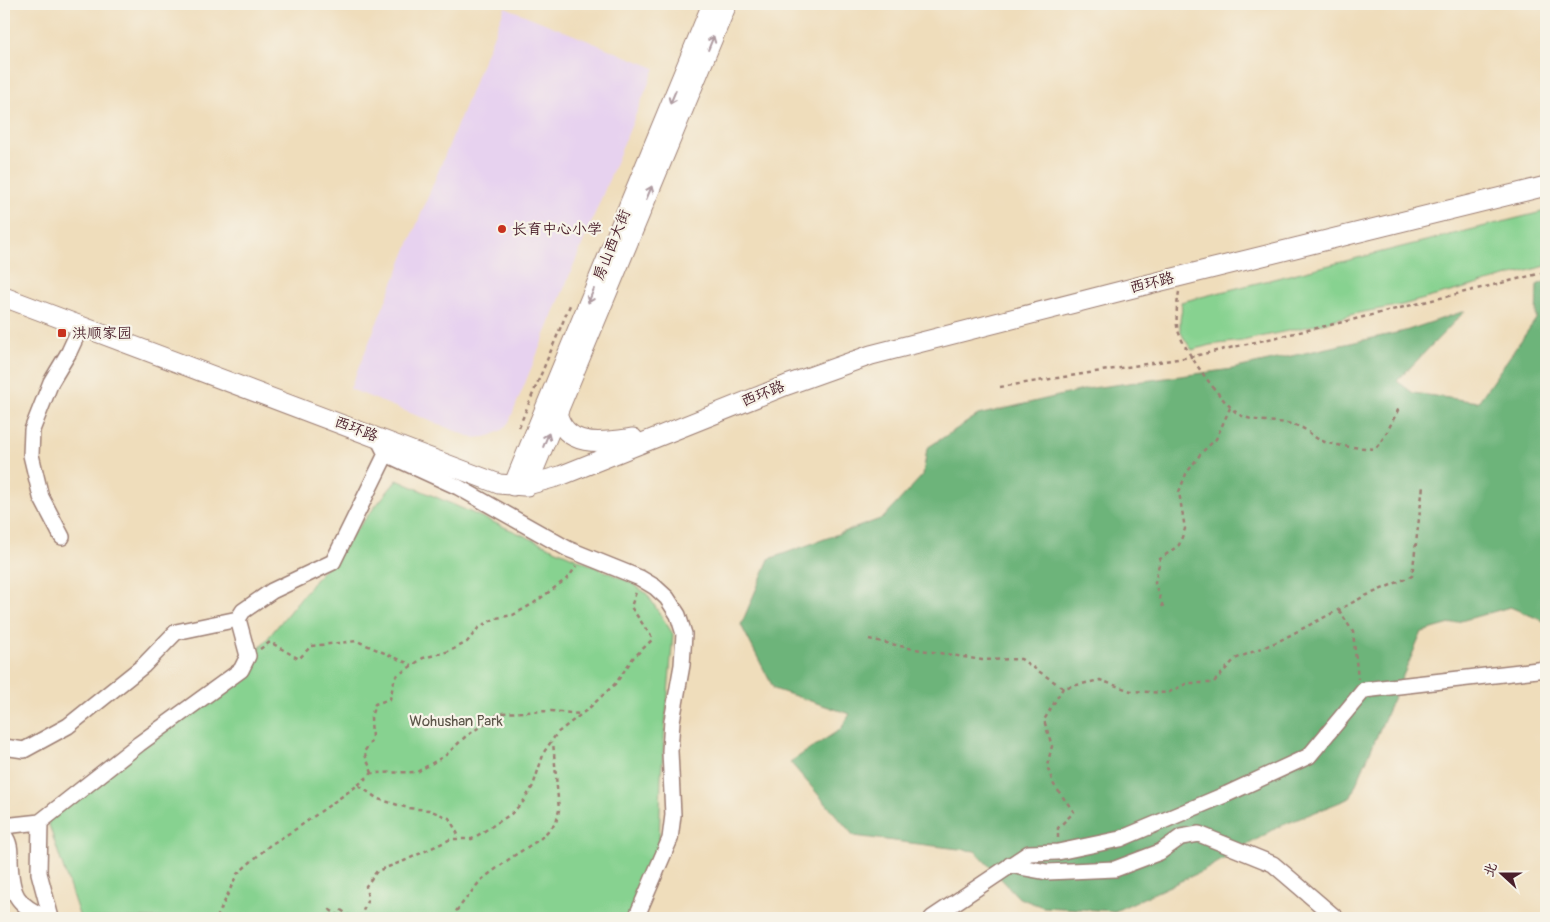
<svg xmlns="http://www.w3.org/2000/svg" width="1550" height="922" font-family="Pangolin,'LXGW WenKai TC',sans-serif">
  <rect width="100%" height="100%" fill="#f7f3e8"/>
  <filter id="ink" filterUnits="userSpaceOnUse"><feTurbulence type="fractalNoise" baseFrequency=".02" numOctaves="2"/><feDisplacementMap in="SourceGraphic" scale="10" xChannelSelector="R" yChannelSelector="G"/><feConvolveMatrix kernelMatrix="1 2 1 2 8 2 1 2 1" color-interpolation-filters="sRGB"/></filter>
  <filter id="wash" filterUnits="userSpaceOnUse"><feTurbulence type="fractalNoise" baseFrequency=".0096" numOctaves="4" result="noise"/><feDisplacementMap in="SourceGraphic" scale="20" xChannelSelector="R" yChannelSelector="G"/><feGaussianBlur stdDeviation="1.12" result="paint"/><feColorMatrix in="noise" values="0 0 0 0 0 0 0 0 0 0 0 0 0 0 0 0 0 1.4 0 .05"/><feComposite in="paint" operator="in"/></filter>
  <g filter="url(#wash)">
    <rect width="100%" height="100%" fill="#efddbb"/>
    <polygon fill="#e7d2ef" points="505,7 655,68 509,422 502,430 492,435 485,437 473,438 350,389"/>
    <g fill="#87d290" stroke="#68785e">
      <path d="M 1546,211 L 1546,266 L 1402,305 L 1358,313 L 1319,324 L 1242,341 L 1210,345 L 1192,350 C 1187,342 1179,334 1180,323 C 1180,314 1183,312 1181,302 Z"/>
      <polygon points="397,480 632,583 647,594 673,634 661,777 659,848 627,918 80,918 47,819 254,655"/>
    </g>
    <polygon fill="#6db47a" stroke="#5c6a52" points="1546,281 1546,622 1510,607 1422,632 1350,798 1278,827 1205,870 1115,911 1043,907 1019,898 975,851 854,836 790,762 841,729 850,714 774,689 741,625 769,559 883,518 923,475 927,448 978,415 1092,388 1232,369 1405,331 1465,311 1397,381 1413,393 1478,402 1536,319 1537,285"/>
  </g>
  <g filter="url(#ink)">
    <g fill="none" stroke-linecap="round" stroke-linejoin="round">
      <g stroke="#9c7e73" stroke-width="18">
        <g id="minor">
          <polyline points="378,438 386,454 458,487 568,549 640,578 655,587 667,598 678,615 684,634 682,665 672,721 670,751 673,815 670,839 636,918"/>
          <polyline points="62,537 41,497 31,455 32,430 51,382 69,352 81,326"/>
          <polyline points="4,747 24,750 68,726 143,666 176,632 238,619"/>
          <polyline points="40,822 39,873 51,918"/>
          <polyline points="4,826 40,822 139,744 241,670 248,656 238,619 243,611 272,591 333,562 386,454"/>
          <path d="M 4,835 C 10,843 10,850 10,860 C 11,894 16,905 47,918"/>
          <polyline points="1010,865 1047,872 1115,869 1160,852 1181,837 1199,834 1273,864 1336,918"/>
          <polyline points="932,918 1029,853 1058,852 1120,839 1227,794 1309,756 1364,690 1546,669"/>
        </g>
      </g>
      <g stroke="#9c7e73" stroke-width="21">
        <g id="major">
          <polyline points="4,297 499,484 524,486 560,476 787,385 871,355 1129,289 1546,186"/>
          <path d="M 557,412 C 565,450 605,442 633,438"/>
          <polyline points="513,486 712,4"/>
          <polyline points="527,486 727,4"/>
        </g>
      </g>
      <g stroke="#9c7e73" stroke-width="2.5" stroke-dasharray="4 4" stroke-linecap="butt">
        <path d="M 1179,292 C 1177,302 1176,316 1177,326 C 1179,345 1224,406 1240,415 C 1257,424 1283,419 1300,427 C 1308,430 1314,438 1322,441 C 1338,447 1357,447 1375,449 L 1385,436 L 1399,408"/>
        <polyline points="1000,387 1190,357 1343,322 1546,272"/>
        <polyline points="519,427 570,305"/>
        <polyline points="1163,607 1155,583 1160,559 1179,545 1185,529 1179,492 1186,474 1201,453 1216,439 1230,408"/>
        <polyline points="1339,610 1353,632 1358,679"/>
        <polyline points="869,639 909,648 982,660 1021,659 1063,688"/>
        <polyline points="260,649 270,642 299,659 311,646 357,641 412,665"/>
        <polyline points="372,773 364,752 372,740 371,717 375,704 390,699 395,677 423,658 450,651 467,642 479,627 496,618 513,615 534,603 569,577 576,566"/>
        <polyline points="358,785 372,773 417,772 446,755 465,737 500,713 551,711 580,714"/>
        <polyline points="1058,838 1058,828 1074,812 1054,785 1047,766 1052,746 1044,720 1063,688 1100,680 1131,691 1167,693 1188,683 1213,683 1235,659 1277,642 1363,597 1412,576 1423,486"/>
        <polyline points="341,910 353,918"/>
        <polyline points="217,918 237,874 270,845 296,829 358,785 378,799 408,808 429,810 449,818 460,838"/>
        <polyline points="327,918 330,910 343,918"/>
        <polyline points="360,918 368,899 366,886 377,871 404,861 451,839 472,839 511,814 523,802 533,786 544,752 557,733 588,709 616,683 633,658 653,639 631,607 637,589"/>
        <polyline points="452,918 453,915 481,880 512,857 540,839 556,823 559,810 553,742"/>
      </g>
      <use href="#minor" stroke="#fff" stroke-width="15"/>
      <use href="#major" stroke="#fff" stroke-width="19"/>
    </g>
    <defs><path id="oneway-shaft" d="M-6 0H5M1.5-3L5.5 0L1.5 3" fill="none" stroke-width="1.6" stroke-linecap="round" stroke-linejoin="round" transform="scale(1.25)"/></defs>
    <g stroke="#ae9aa0">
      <use href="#oneway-shaft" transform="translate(711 43) rotate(-68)"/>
      <use href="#oneway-shaft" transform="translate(673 97) rotate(113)"/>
      <use href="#oneway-shaft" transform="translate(649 193) rotate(-67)"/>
      <use href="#oneway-shaft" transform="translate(591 296) rotate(112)"/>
      <use href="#oneway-shaft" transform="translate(546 440) rotate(-68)"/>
    </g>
  </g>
  <g fill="#c8321e" stroke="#f7f3e8" stroke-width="2">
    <circle cx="502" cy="229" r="5"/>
    <rect x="57" y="328" width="10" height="10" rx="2.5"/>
  </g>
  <g text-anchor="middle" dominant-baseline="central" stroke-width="4.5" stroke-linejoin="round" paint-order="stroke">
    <g font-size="15" fill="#4a1f2b" stroke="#f7f3e8" text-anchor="start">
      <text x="512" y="229">长育中心小学</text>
      <text x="72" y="333">洪顺家园</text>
    </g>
    <g font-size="15" fill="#4a1f2b" stroke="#f7f3e8">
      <text transform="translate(612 245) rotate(-68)">房山西大街</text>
      <text transform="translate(1152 283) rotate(-14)">西环路</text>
      <text transform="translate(763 394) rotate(-22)">西环路</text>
      <text transform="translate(356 429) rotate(21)">西环路</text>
    </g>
    <g font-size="15" fill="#5c5549" stroke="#f7f3e8">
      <text x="456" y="721">Wohushan Park</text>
    </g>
  </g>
  <rect width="1550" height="922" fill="none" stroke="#f7f3e8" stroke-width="20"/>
  <g transform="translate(1502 874) rotate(291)" stroke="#f7f3e8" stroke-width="4" paint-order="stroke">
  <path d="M0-4L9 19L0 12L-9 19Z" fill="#4a1f2b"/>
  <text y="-8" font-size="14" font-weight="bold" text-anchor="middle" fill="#4a1f2b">北</text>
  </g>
</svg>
